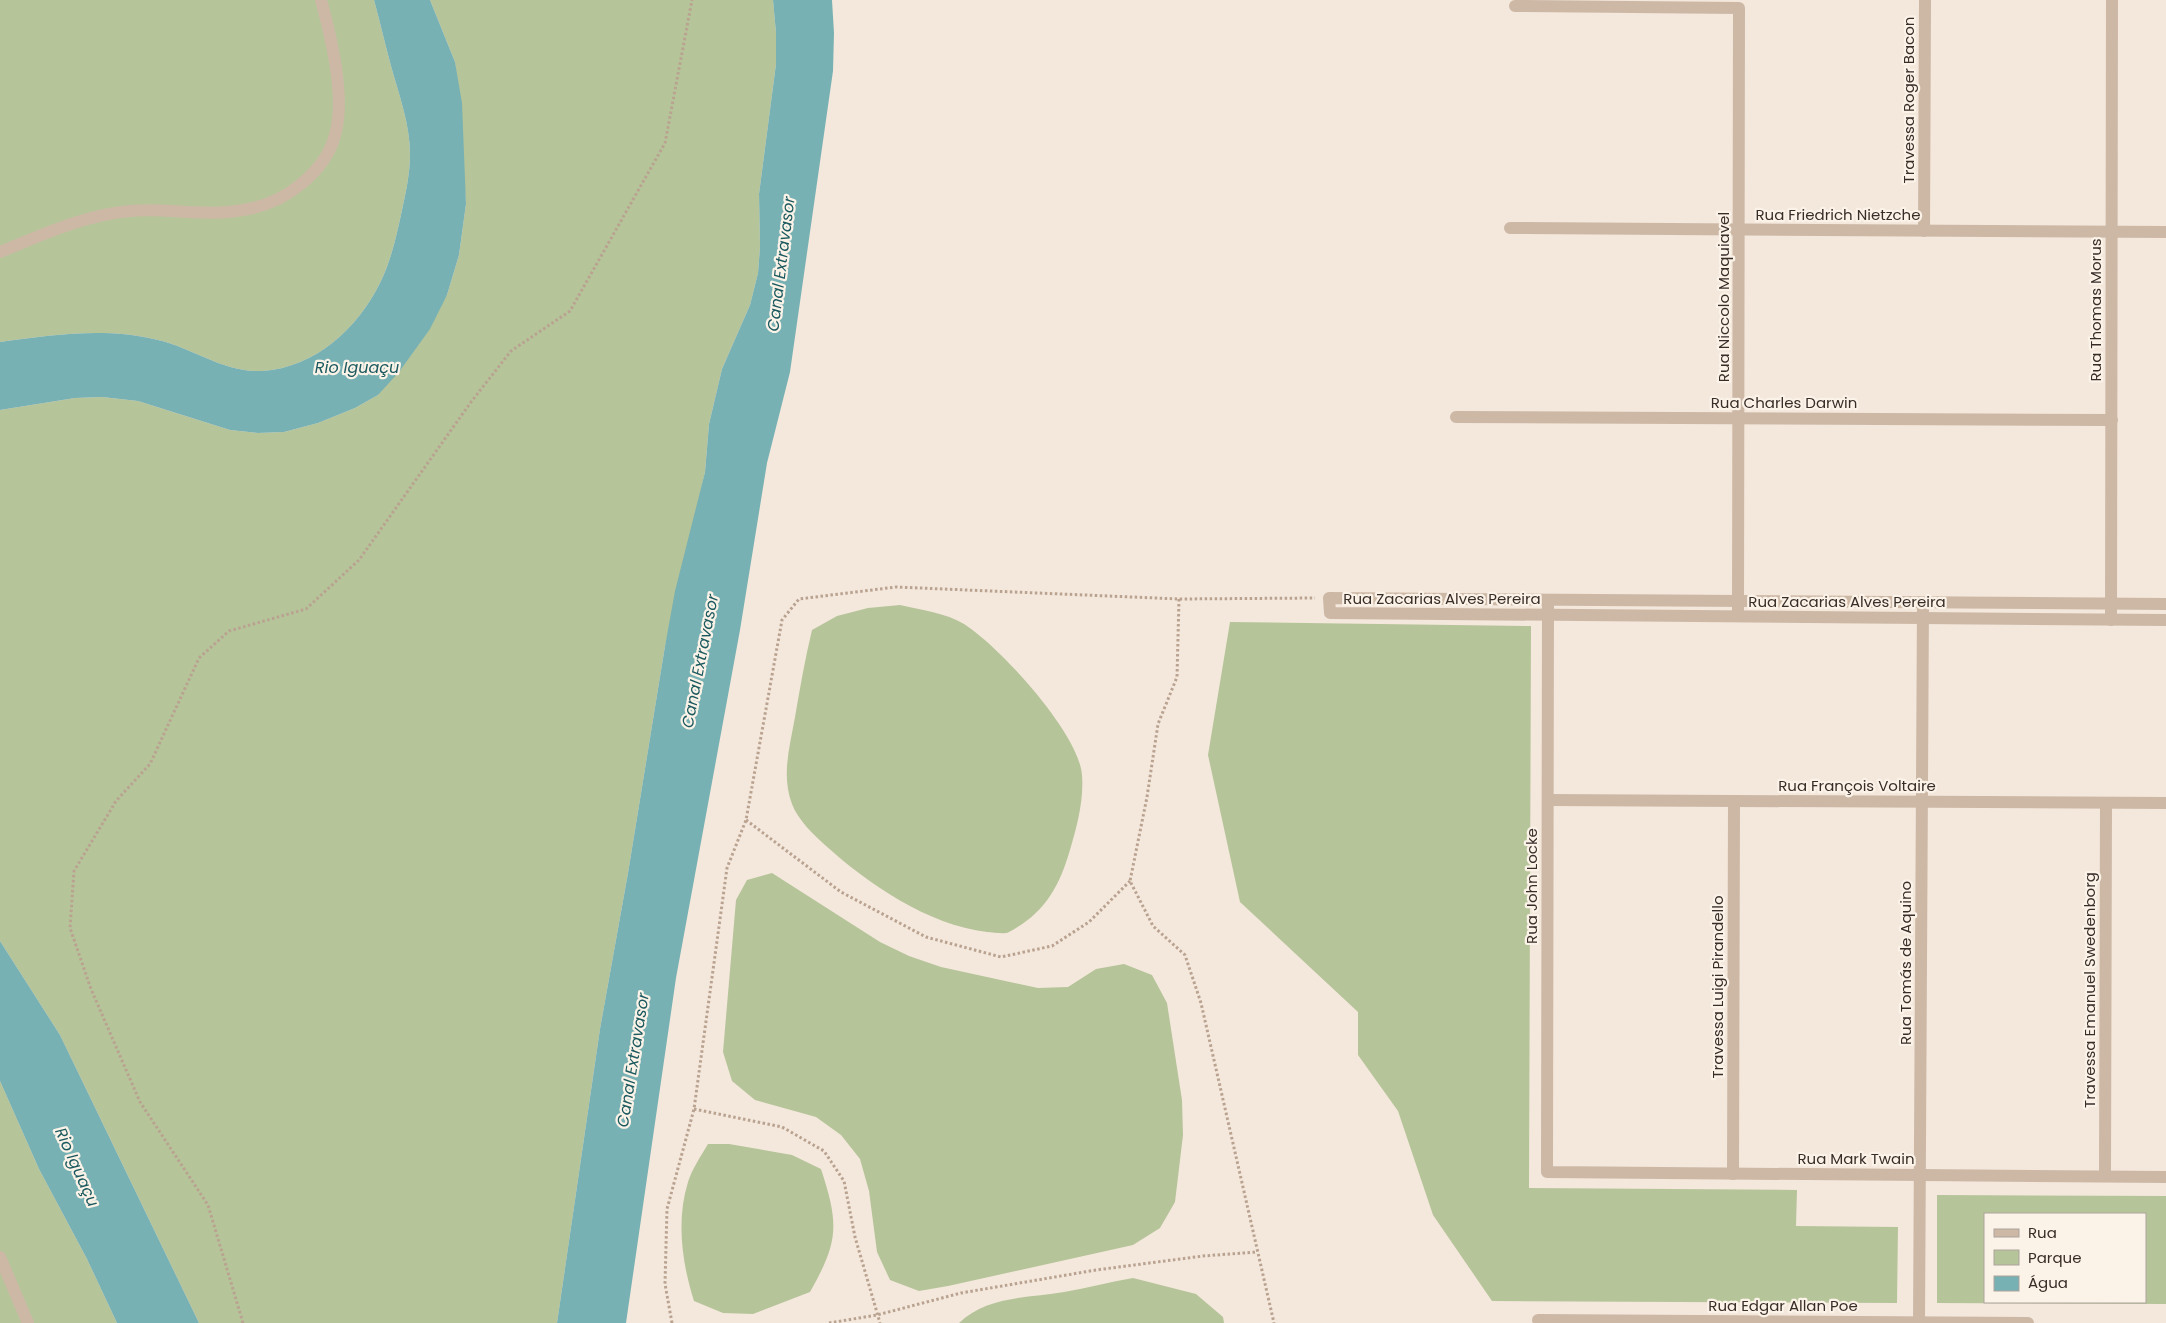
<svg xmlns="http://www.w3.org/2000/svg" width="2166" height="1323" font-family="Poppins,sans-serif">
  <rect width="100%" height="100%" fill="#f4e8dc"/>
  <g fill="#b6c49a" fill-rule="evenodd">
    <path d="M 0,0 L 374,0 C 380,22 385,44 391,66 C 399,95 410,124 410,154 C 410,173 406,192 402,210 C 397,234 391,261 380,283 C 358,328 315,368 262,371 C 224,373 193,348 158,340 C 105,327 53,335 0,342 Z"/>
    <polygon points="430,0 773,0 776,33 776,64 759,194 760,247 758,273 750,305 722,369 709,424 705,472 665,646 628,873 600,1029 557,1323 199,1323 60,1035 0,941 0,410 75,398 102,397 138,401 230,430 258,433 284,432 318,423 355,408 378,395 447,295 459,255 466,204 455,62"/>
    <path d="M 900,605 C 921,610 946,613 964,624 C 999,646 1079,733 1082,775 C 1084,800 1077,826 1070,850 C 1059,887 1045,913 1009,932 C 1003,935 994,932 987,932 C 928,925 868,884 825,845 C 813,834 798,820 792,804 C 781,775 790,746 795,717 C 800,688 805,659 812,630 L 837,616 L 868,608 Z"/>
    <polygon points="1230,622 1531,626 1529,1188 1797,1190 1796,1226 1898,1227 1897,1303 1492,1301 1433,1215 1398,1111 1358,1055 1358,1012 1240,902 1208,755"/>
    <polygon points="772,873 880,942 909,956 941,967 1038,988 1068,987 1096,969 1124,964 1152,975 1167,1003 1182,1100 1183,1135 1175,1202 1160,1228 1133,1245 948,1286 919,1291 890,1280 877,1252 869,1191 860,1159 841,1135 816,1117 755,1100 732,1081 723,1052 736,900 747,880"/>
    <polygon points="0,1081 39,1169 87,1259 117,1323 0,1323"/>
    <path d="M 708,1144 L 729,1144 L 792,1155 L 821,1169 C 839,1224 839,1241 810,1292 L 753,1314 L 723,1313 L 694,1301 C 682,1263 676,1221 688,1182 C 692,1169 701,1156 708,1144 Z"/>
    <path d="M 1937,1195 L 2166,1196 L 2166,1304 L 1937,1303 ZM 1985,1214 L 2145,1214 L 2145,1302 L 1985,1302 Z"/>
    <path d="M 1133,1278 L 1196,1294 L 1223,1317 L 1224,1323 L 959,1323 C 987,1296 1029,1298 1064,1292 C 1087,1288 1110,1282 1133,1278 Z"/>
  </g>
  <g fill="#78b1b3">
    <path d="M 374,0 L 430,0 L 455,62 L 462,103 L 466,204 L 459,255 L 447,295 L 430,329 L 399,372 L 378,395 L 355,408 L 318,423 L 284,432 L 258,433 L 230,430 L 138,401 L 102,397 L 75,398 L 0,410 L 0,342 C 53,335 105,327 158,340 C 193,348 224,373 262,371 C 315,368 358,328 380,283 C 391,261 397,234 402,210 C 406,192 410,173 410,154 C 410,124 399,95 391,66 C 385,44 380,22 374,0 Z"/>
    <polygon points="773,0 832,0 834,33 833,71 790,372 767,463 740,630 676,978 626,1323 557,1323 600,1029 628,873 665,646 675,591 705,472 709,424 722,369 750,305 758,273 760,247 759,194 776,64 776,33"/>
    <polygon points="0,941 60,1035 199,1323 117,1323 87,1259 39,1169 0,1081"/>
  </g>
  <g fill="none" stroke-linecap="round" stroke-linejoin="round">
    <g stroke="#b9a290" stroke-width="3" stroke-dasharray="2.5 2.5" stroke-linecap="butt">
      <polyline points="1179,599 1177,677 1158,724 1147,797 1130,881 1153,926 1185,955 1201,1003 1274,1323"/>
      <polyline points="746,820 841,892 926,937 1001,957 1052,946 1089,922 1130,881"/>
      <polyline points="694,1109 782,1127 824,1151 844,1181 855,1237 880,1323"/>
      <polyline points="243,1323 208,1205 140,1102 91,989 70,928 74,871 116,801 150,764 199,658 229,631 306,609 359,560 471,402 511,351 570,311 665,143 692,0"/>
      <polyline points="672,1323 665,1284 667,1209 694,1109 727,868 746,820 782,620 799,599 896,587 1179,599 1315,598"/>
      <polyline points="829,1323 877,1315 961,1293 1096,1270 1203,1256 1257,1252"/>
    </g>
    <g stroke="#cdb8a6" stroke-width="12">
      <polyline points="1515,6 1739,8 1738,616"/>
      <polyline points="1510,228 2166,232"/>
      <polyline points="1924,231 1925,0"/>
      <polyline points="1456,417 2112,420"/>
      <polyline points="1548,600 1547,1172 2166,1177"/>
      <polyline points="2111,620 2112,0"/>
      <polyline points="1548,800 2166,803"/>
      <polyline points="1733,1174 1734,801"/>
      <polyline points="2105,1176 2106,803"/>
      <polyline points="1538,1320 2028,1323"/>
      <polyline points="1919,1323 1923,603"/>
    </g>
    <g stroke="#cdb8a6" stroke-width="12">
      <path d="M 0,252 C 42,235 84,215 130,211 C 163,208 196,215 228,212 C 255,210 281,201 301,184 C 317,171 330,155 335,135 C 346,97 331,37 321,0"/>
      <polyline points="2166,604 1329,598 1330,613 2166,620"/>
      <polyline points="0,1257 28,1323"/>
    </g>
  </g>
  <g text-anchor="middle" dominant-baseline="central" stroke-width="4.5" stroke-linejoin="round" paint-order="stroke">
    <g font-size="15" fill="#392d28" stroke="#fbf2e8">
      <text transform="translate(1908 100) rotate(-90)">Travessa Roger Bacon</text>
      <text x="1838" y="214">Rua Friedrich Nietzche</text>
      <text transform="translate(1723 297) rotate(-90)">Rua Niccolo Maquiavel</text>
      <text transform="translate(2095 310) rotate(-90)">Rua Thomas Morus</text>
      <text x="1784" y="402">Rua Charles Darwin</text>
      <text x="1442" y="598">Rua Zacarias Alves Pereira</text>
      <text x="1847" y="601">Rua Zacarias Alves Pereira</text>
      <text x="1857" y="785">Rua François Voltaire</text>
      <text transform="translate(1531 886) rotate(-90)">Rua John Locke</text>
      <text transform="translate(1905 963) rotate(-90)">Rua Tomás de Aquino</text>
      <text transform="translate(1717 987) rotate(-90)">Travessa Luigi Pirandello</text>
      <text transform="translate(2089 990) rotate(-90)">Travessa Emanuel Swedenborg</text>
      <text x="1856" y="1158">Rua Mark Twain</text>
      <text x="1783" y="1305">Rua Edgar Allan Poe</text>
    </g>
    <g font-size="16" font-style="italic" fill="#1a595e" stroke="#fbf2e8">
      <text transform="translate(781 264) rotate(-83)">Canal Extravasor</text>
      <text x="357" y="367">Rio Iguaçu</text>
      <text transform="translate(700 661) rotate(-79)">Canal Extravasor</text>
      <text transform="translate(633 1060) rotate(-81)">Canal Extravasor</text>
      <text transform="translate(77 1167) rotate(66)">Rio Iguaçu</text>
    </g>
  </g>
  <rect x="1984" y="1213" width="162" height="90" fill="#fbf2e8" stroke="#ada39b"/>
  <rect x="1994" y="1229" width="25" height="8" fill="#cdb8a6" stroke="#ada39b"/>
  <text x="2028" y="1238" font-size="15" fill="#392d28">Rua</text>
  <rect x="1994" y="1250" width="25" height="15" fill="#b6c49a" stroke="#ada39b"/>
  <text x="2028" y="1263" font-size="15" fill="#392d28">Parque</text>
  <rect x="1994" y="1276" width="25" height="15" fill="#78b1b3" stroke="#ada39b"/>
  <text x="2028" y="1288" font-size="15" fill="#392d28">Água</text>
</svg>
